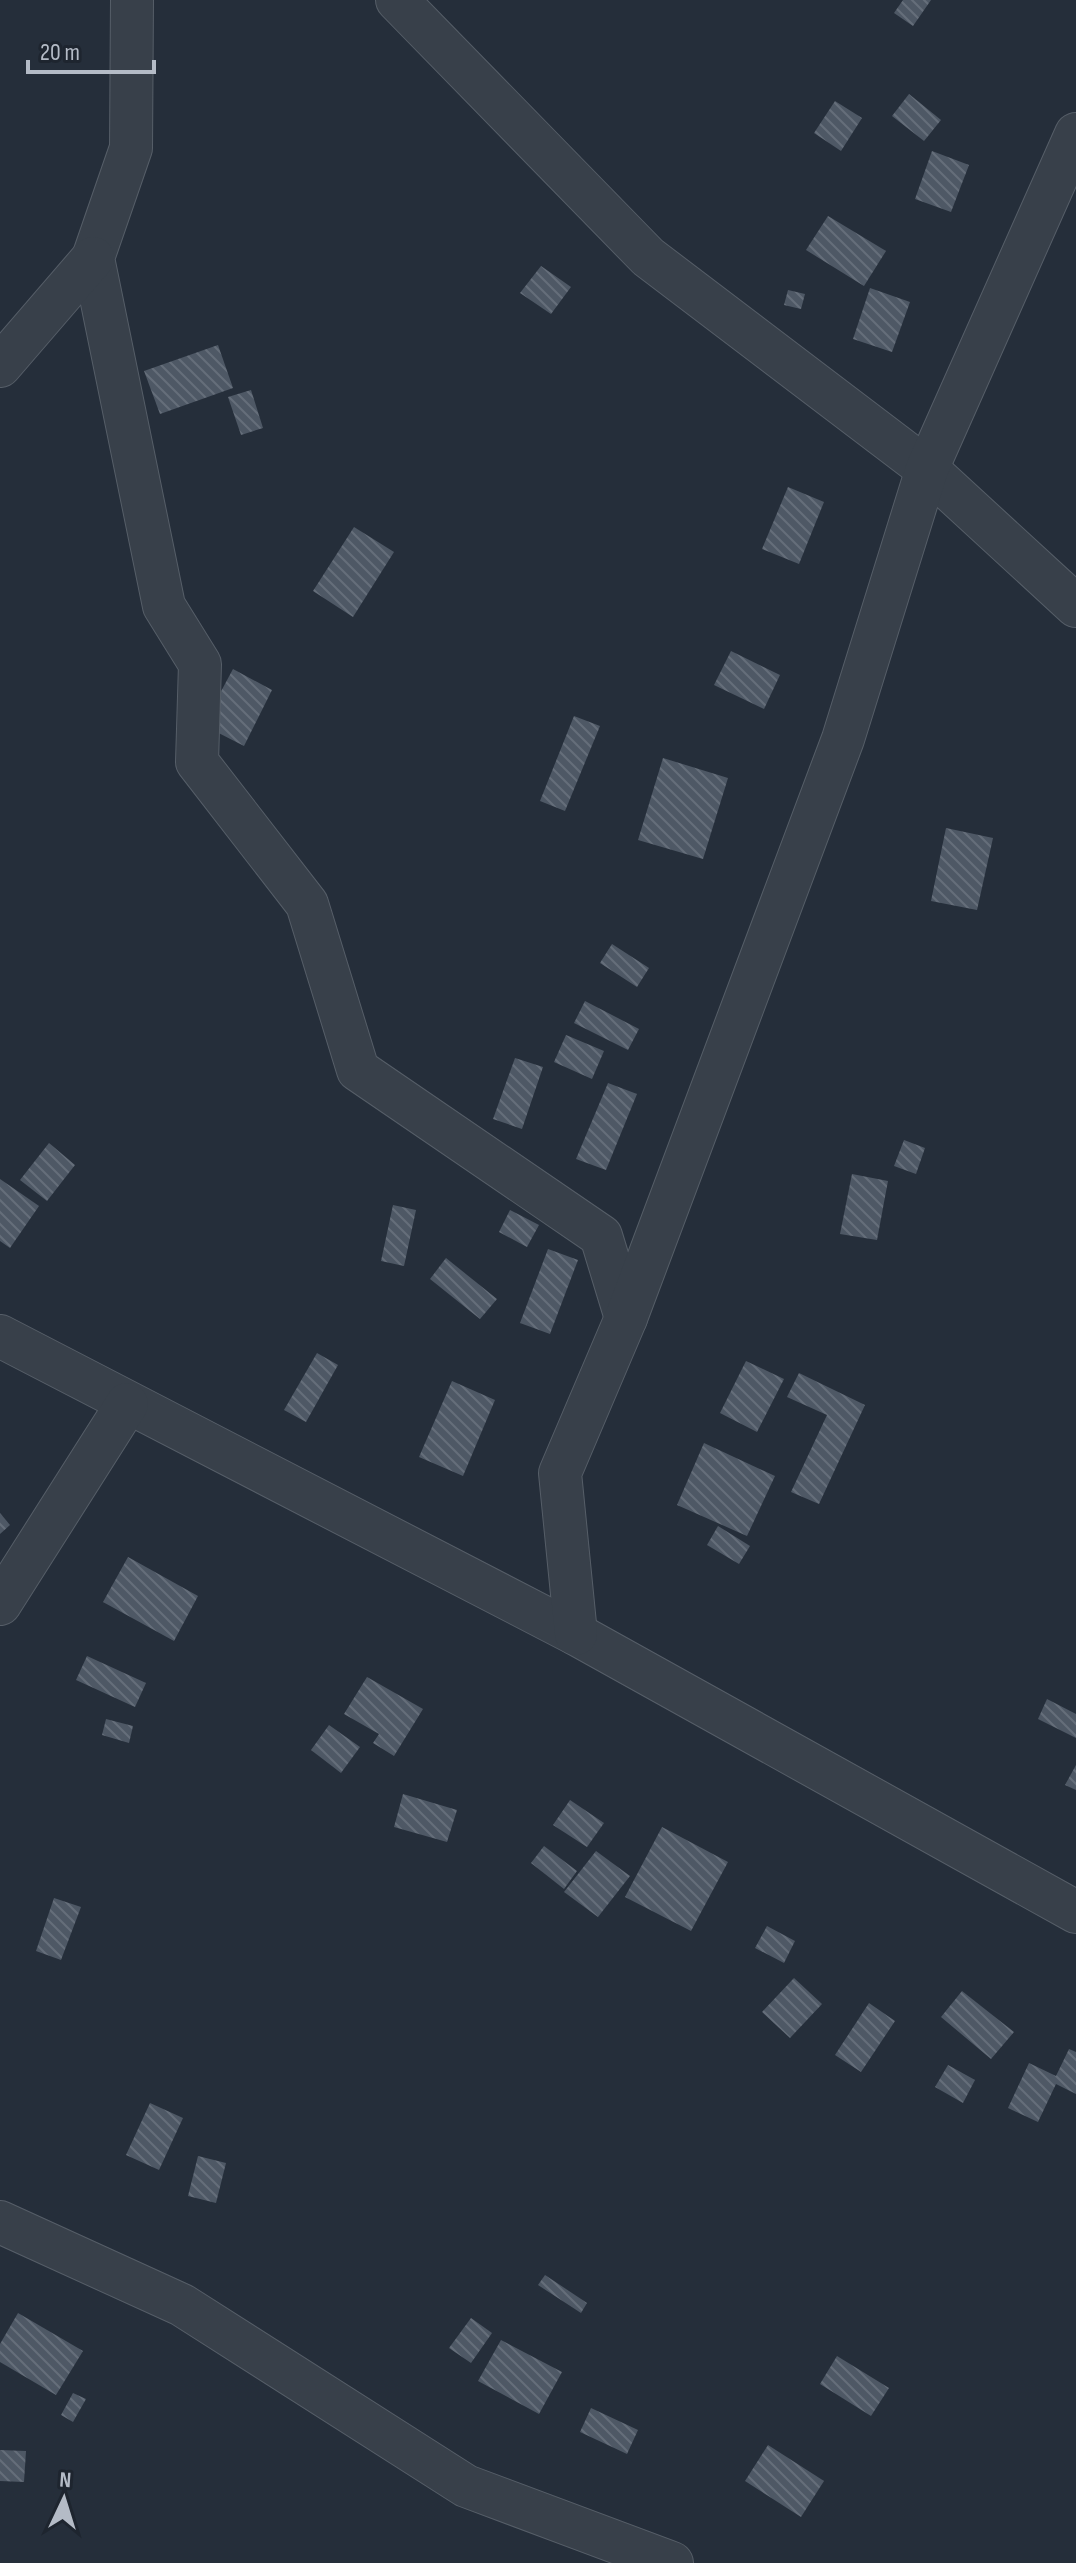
<svg xmlns="http://www.w3.org/2000/svg" width="1076" height="2563" font-family="'Sofia Sans Condensed',sans-serif">
  <defs>
    <pattern id="building-back-hatch" width="6" height="6" patternUnits="userSpaceOnUse" patternTransform="scale(2)"><rect width="6" height="6" fill="#4e5865"/><path d="M-1 5l2 2M0 0l6 6M5-1l2 2" fill="none" stroke="#656e7a"/></pattern>
  </defs>
  <rect width="100%" height="100%" fill="#252e3a"/>
  <g fill="url(#building-back-hatch)">
    <polygon points="903,0 931,0 913,26 894,13"/>
    <polygon points="909,94 941,120 924,141 892,116"/>
    <polygon points="835,101 862,118 841,151 814,133"/>
    <polygon points="932,151 969,165 951,212 915,199"/>
    <polygon points="828,216 886,251 864,286 806,250"/>
    <polygon points="541,266 571,287 551,314 520,293"/>
    <polygon points="870,288 910,302 892,352 853,339"/>
    <polygon points="788,290 805,294 801,309 784,305"/>
    <polygon points="218,345 233,388 160,414 144,371"/>
    <polygon points="251,390 263,428 241,435 228,397"/>
    <polygon points="788,487 824,502 799,564 762,549"/>
    <polygon points="354,527 394,552 353,617 313,591"/>
    <polygon points="731,651 780,675 764,709 714,685"/>
    <polygon points="233,669 272,690 244,746 203,725"/>
    <polygon points="574,716 600,726 565,811 540,801"/>
    <polygon points="663,758 728,778 703,859 638,840"/>
    <polygon points="946,828 993,838 977,910 931,901"/>
    <polygon points="612,944 649,968 637,987 600,963"/>
    <polygon points="585,1001 639,1029 628,1050 574,1023"/>
    <polygon points="566,1035 604,1051 592,1079 554,1062"/>
    <polygon points="515,1058 543,1067 522,1129 493,1119"/>
    <polygon points="608,1083 637,1094 606,1170 576,1159"/>
    <polygon points="904,1140 925,1148 916,1174 894,1166"/>
    <polygon points="49,1143 75,1165 47,1201 20,1180"/>
    <polygon points="852,1174 888,1181 877,1240 840,1234"/>
    <polygon points="0,1179 39,1206 10,1248 0,1241"/>
    <polygon points="393,1205 416,1210 404,1266 381,1261"/>
    <polygon points="510,1210 539,1225 527,1247 499,1232"/>
    <polygon points="548,1249 578,1260 550,1334 520,1323"/>
    <polygon points="446,1258 497,1299 480,1319 430,1279"/>
    <polygon points="317,1353 338,1365 306,1422 284,1410"/>
    <polygon points="746,1361 784,1379 757,1432 720,1413"/>
    <polygon points="799,1373 865,1405 819,1504 791,1492 827,1415 787,1397"/>
    <polygon points="452,1381 495,1400 463,1476 419,1457"/>
    <polygon points="704,1443 775,1476 747,1536 677,1505"/>
    <polygon points="0,1513 10,1525 0,1534"/>
    <polygon points="718,1526 750,1546 739,1564 707,1545"/>
    <polygon points="128,1557 198,1596 174,1641 103,1602"/>
    <polygon points="87,1656 146,1683 135,1707 76,1680"/>
    <polygon points="367,1677 423,1709 394,1756 373,1743 379,1734 344,1714"/>
    <polygon points="1047,1699 1076,1714 1076,1738 1038,1719"/>
    <polygon points="106,1719 133,1726 129,1743 102,1735"/>
    <polygon points="329,1725 360,1747 341,1773 311,1750"/>
    <polygon points="1076,1765 1076,1790 1065,1785"/>
    <polygon points="403,1794 457,1810 447,1842 394,1827"/>
    <polygon points="570,1800 604,1823 587,1847 553,1825"/>
    <polygon points="662,1827 728,1862 691,1931 625,1897"/>
    <polygon points="544,1846 577,1871 564,1889 531,1863"/>
    <polygon points="596,1851 630,1876 598,1917 564,1892"/>
    <polygon points="54,1898 81,1907 61,1960 36,1951"/>
    <polygon points="767,1926 795,1941 784,1963 755,1948"/>
    <polygon points="794,1978 822,2004 790,2038 762,2012"/>
    <polygon points="962,1991 1014,2032 991,2059 941,2017"/>
    <polygon points="869,2003 895,2021 861,2072 835,2055"/>
    <polygon points="1069,2049 1076,2052 1076,2094 1056,2084 1038,2122 1008,2108 1029,2063 1056,2076"/>
    <polygon points="948,2065 975,2080 963,2103 935,2087"/>
    <polygon points="150,2103 183,2118 159,2170 126,2155"/>
    <polygon points="198,2156 226,2163 216,2203 188,2196"/>
    <polygon points="545,2275 587,2303 581,2313 538,2285"/>
    <polygon points="18,2313 83,2351 56,2395 0,2362 0,2344"/>
    <polygon points="471,2318 492,2333 471,2363 449,2348"/>
    <polygon points="501,2340 562,2372 539,2414 478,2381"/>
    <polygon points="837,2356 889,2388 871,2416 820,2384"/>
    <polygon points="73,2393 86,2399 73,2422 61,2415"/>
    <polygon points="591,2408 638,2430 627,2454 580,2432"/>
    <polygon points="768,2445 824,2481 801,2517 745,2481"/>
    <polygon points="0,2450 26,2451 24,2482 0,2481"/>
  </g>
  <g fill="none" stroke-linecap="round" stroke-linejoin="round">
    <g stroke="#565e68" stroke-width="44">
      <g id="minor">
        <polyline points="132,0 131,148 93,258 164,606 200,664 197,762 307,904 358,1070 601,1236 626,1318"/>
        <polyline points="397,0 648,257 927,469 1076,606"/>
        <polyline points="0,366 93,258"/>
        <polyline points="0,1336 576,1634 1076,1912"/>
        <polyline points="0,1604 127,1404"/>
        <polyline points="576,1634 560,1473 626,1318 843,739 927,469 1076,134"/>
        <polyline points="0,2222 182,2305 466,2486 672,2563"/>
      </g>
    </g>
    <use href="#minor" stroke="#38404a" stroke-width="42"/>
  </g>
  <g transform="translate(64 2499) rotate(4)" stroke="#1e252f" stroke-width="6" paint-order="stroke">
  <path d="M0-6L14 30L0 20L-14 30Z" fill="#b4bbc6"/>
  <text y="-12" font-size="22" font-weight="bold" text-anchor="middle" fill="#b4bbc6">N</text>
  </g>
  <path d="M28 60v12h126v-12" fill="none" stroke="#b4bbc6" stroke-width="4"/>
  <text x="40" y="60" font-size="24" fill="#b4bbc6" stroke="#1e252f" stroke-width="6" paint-order="stroke">20 m</text>
</svg>
